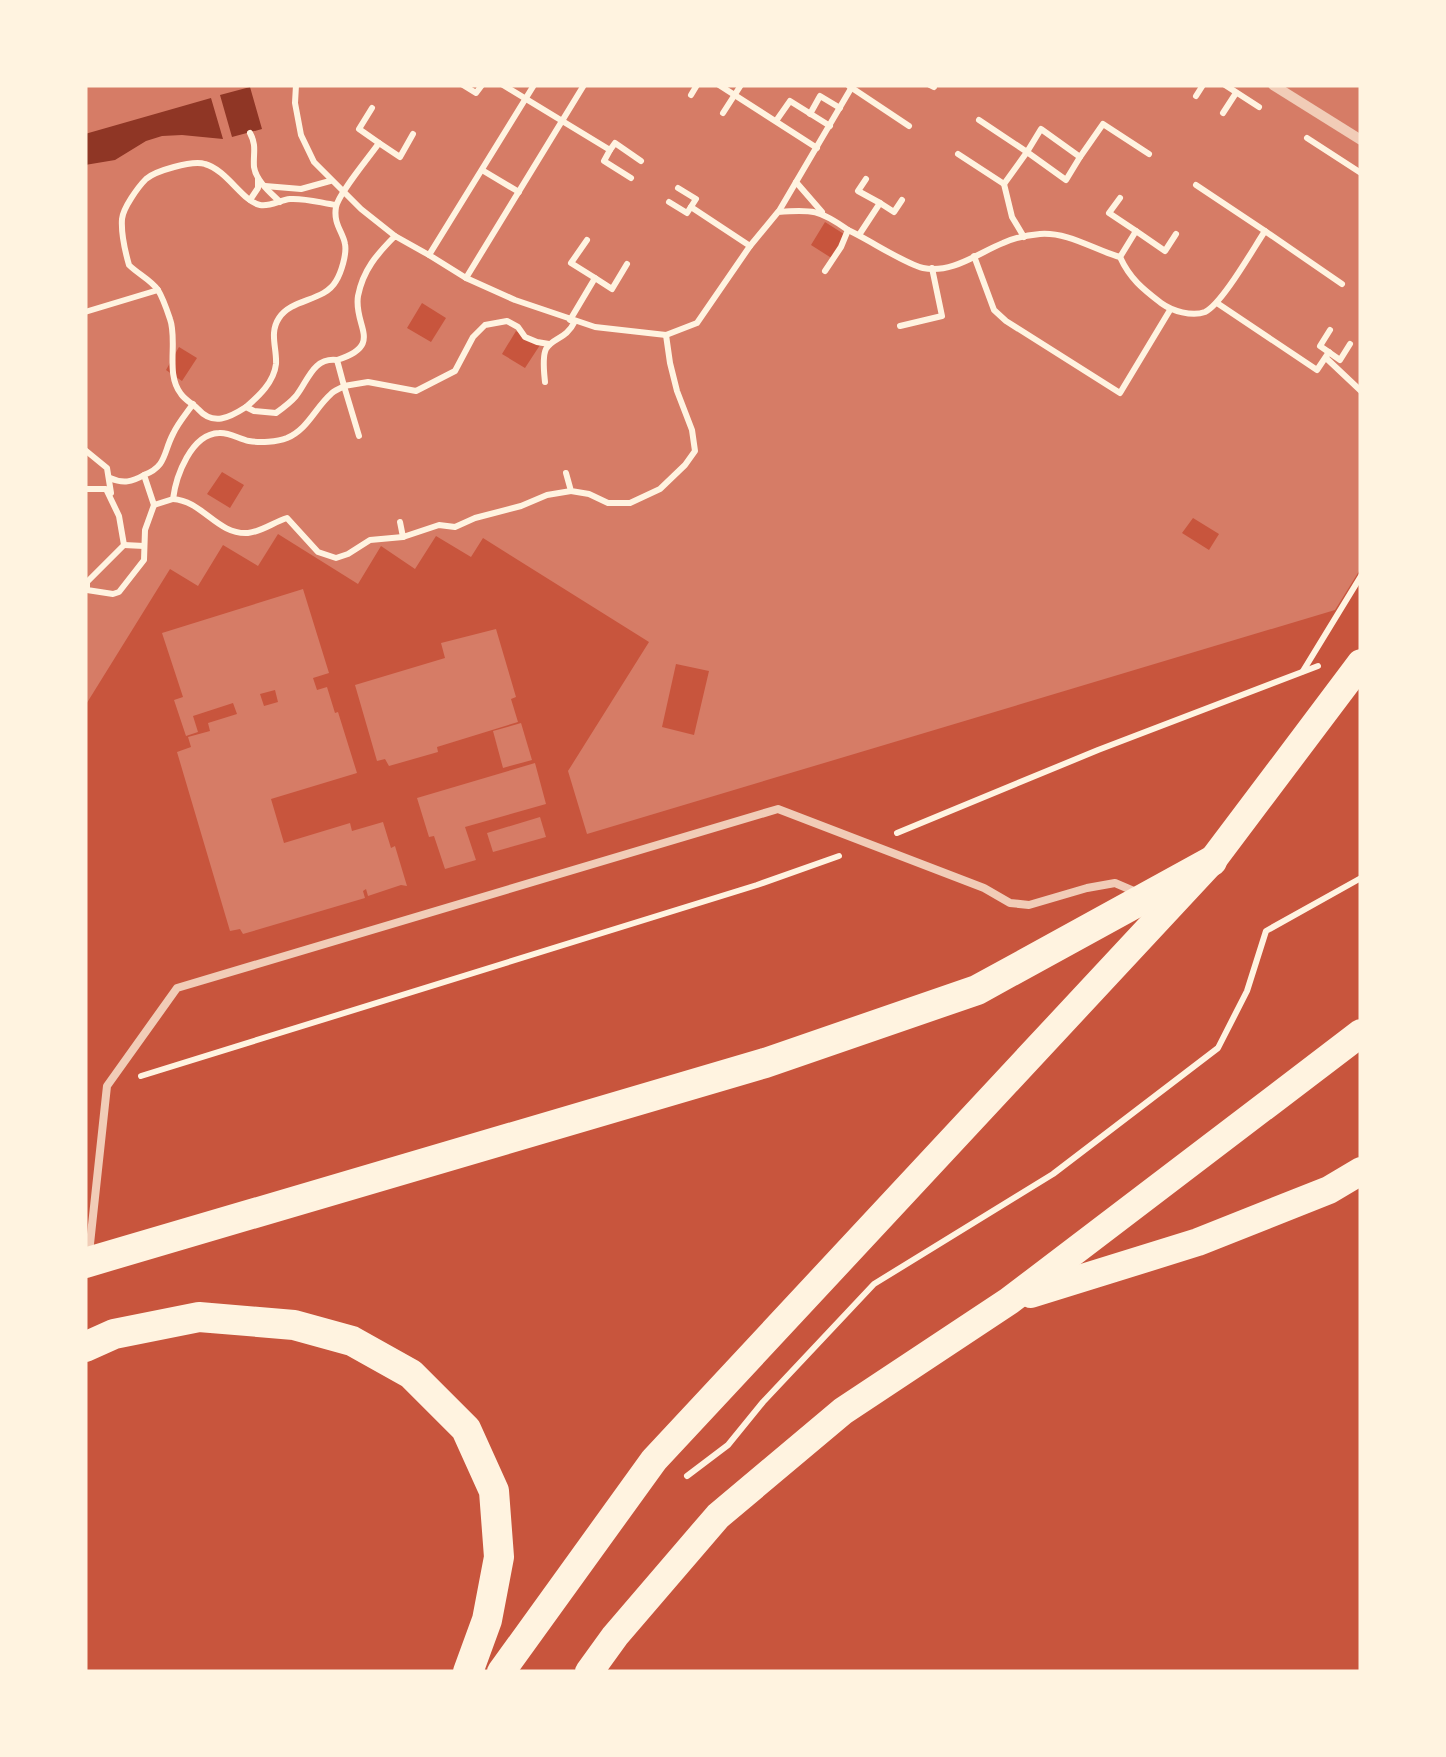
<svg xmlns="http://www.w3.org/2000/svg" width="1446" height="1757" font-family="Overpass,sans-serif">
  <rect width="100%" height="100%" fill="#c8553d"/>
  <polygon fill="#8f3625" points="187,85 279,85 289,122 85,181 85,112"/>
  <g fill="#d67c66" fill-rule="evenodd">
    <path d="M 85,85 L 1361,85 L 1361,568 L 1335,610 L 587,834 L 568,771 L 649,642 L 483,538 L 471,557 L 436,536 L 415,569 L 381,546 L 358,584 L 278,534 L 258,566 L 223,545 L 198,586 L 170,569 L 85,706 L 85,165 L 115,160 L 146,141 L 162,136 L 182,135 L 223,139 L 211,98 L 85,134 ZM 250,87 L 262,129 L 232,137 L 220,95 ZM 825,222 L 847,236 L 833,259 L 811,245 ZM 422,303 L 446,318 L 431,342 L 407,328 ZM 516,331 L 540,345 L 525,368 L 502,354 ZM 179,347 L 197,358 L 182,381 L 166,370 ZM 222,472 L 244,485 L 230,508 L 207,494 ZM 1193,518 L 1219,534 L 1209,550 L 1182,533 ZM 676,664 L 709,671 L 694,735 L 662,727 Z"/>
    <path d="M 303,589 L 329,673 L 313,678 L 317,690 L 327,687 L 335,713 L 338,712 L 357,773 L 271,799 L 284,843 L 350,823 L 352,831 L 383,822 L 391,848 L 395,846 L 407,886 L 401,885 L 368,896 L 366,889 L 363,891 L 365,898 L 243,934 L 240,929 L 230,931 L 177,752 L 191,747 L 188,737 L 210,731 L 208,723 L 237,714 L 233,703 L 193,716 L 198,732 L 186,736 L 174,700 L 183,697 L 162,633 ZM 275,690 L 278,702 L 264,706 L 260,694 Z"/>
    <polygon points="496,629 516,697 511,699 518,722 437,747 438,752 389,766 385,759 377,761 355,685 445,658 441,643"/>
    <polygon points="521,723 532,760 503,768 493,731"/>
    <polygon points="535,763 546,804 465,827 476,860 445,869 434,836 429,837 417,798"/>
    <polygon points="540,817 546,837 493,852 487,833"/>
  </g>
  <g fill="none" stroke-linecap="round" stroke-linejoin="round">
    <g stroke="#fff3e0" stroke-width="6">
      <polyline points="296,85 295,103 301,135 314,162 361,209 395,236"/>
      <polyline points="463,85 476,93 482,85"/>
      <polyline points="503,85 610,150 604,161 631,178"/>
      <polyline points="534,85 429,255 466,278 584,85"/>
      <polyline points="719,85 817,148"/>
      <polyline points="930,85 934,87"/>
      <polyline points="1225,85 1259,107"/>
      <polyline points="849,86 909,126"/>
      <polyline points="691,95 697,85"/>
      <polyline points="1196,96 1203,85"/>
      <polyline points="723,113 741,85"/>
      <polyline points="1223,113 1236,93"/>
      <polyline points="810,114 820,96 840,108"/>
      <polyline points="979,120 1027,152 1041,129 1080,157 1103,124 1149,154"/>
      <polyline points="776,121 790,101 830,126"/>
      <path d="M 250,133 C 257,146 253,153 254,167 C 256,181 271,193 280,202"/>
      <polyline points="1307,138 1361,173"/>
      <polyline points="379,143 400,157 413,134"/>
      <polyline points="610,150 615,143 641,161"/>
      <polyline points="958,154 1004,184 1012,217 1024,237"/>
      <polyline points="482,170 519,192"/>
      <polyline points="866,179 858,191 880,203"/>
      <polyline points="796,182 822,212"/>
      <polyline points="1004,184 1027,152 1066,180 1080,157"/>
      <polyline points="1196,185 1265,231"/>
      <polyline points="265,186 301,189 330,181"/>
      <polyline points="1120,198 1109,213 1136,231 1120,257"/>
      <polyline points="250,200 258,188 258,179"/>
      <polyline points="669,202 687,213 696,199 678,188"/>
      <path d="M 336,205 C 321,203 306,198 290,199 C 280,200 270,207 260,205 C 243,202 227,170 205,164 C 192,160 155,171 146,179 C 138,187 123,208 122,219 C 121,233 125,251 129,265 C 138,274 151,280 158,290 C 163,298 167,310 170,319 C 178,341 165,374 181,394 C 185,400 193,404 198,409 C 213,426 229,418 246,407 L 254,411 L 276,413 C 283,408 290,403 296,396 C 308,381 313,357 337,360"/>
      <polyline points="779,211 853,85"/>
      <path d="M 848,230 C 868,239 905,264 923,268 C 952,274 978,253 1003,243 C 1014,238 1028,235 1040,234 C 1069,232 1094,250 1120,257 C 1130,279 1143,289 1161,303 C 1172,311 1192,317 1205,312 C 1222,304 1253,249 1265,231 L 1342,284"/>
      <polyline points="1136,231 1165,251 1176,234"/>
      <polyline points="859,235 880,203 894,212 902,200"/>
      <polyline points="587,240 571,263 595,278"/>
      <path d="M 750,246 L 778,212 C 812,209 820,210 848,230 L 841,247 L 825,271"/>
      <polyline points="974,256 994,310 1006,321 1120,393 1170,310"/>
      <polyline points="466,278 515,300 595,327 666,335 697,323 750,246 691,207"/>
      <polyline points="1217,303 1317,370 1329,352"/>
      <polyline points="85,312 158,290"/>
      <polyline points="570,320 595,278 612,289 627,264"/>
      <polyline points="900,326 942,316 932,268"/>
      <polyline points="1330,330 1320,346 1340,360 1350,344"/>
      <polyline points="1326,358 1361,391"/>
      <path d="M 545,382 C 544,372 542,357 546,349 C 553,337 566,340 575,321"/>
      <path d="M 246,407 C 259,396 274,382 276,364 C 277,348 269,333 279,318 C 292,298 324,302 336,281 C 341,273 347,254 345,244 C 343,232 333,224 336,207 C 338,194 370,156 379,143 L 359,129 L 372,108"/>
      <polyline points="359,436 344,386 368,382 416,391 455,371 473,337 485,325 507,321 518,327 525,337 537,342 549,344"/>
      <polyline points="85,450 107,468 111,493"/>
      <polyline points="566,473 571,491 589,494 608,503 630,503 660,489 685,465 695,451 692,430 677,391 670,363 666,335"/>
      <path d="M 110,478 C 123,484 132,482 144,475"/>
      <path d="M 85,489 L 106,489 L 119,516 L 124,545 L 87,582 L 87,590 L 113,594 L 119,592 L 144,560 L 145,530 L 154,505 L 144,475 C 167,466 163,453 173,434 C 178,423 186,414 193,404"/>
      <path d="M 173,499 C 203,501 217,535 248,533 C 261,532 274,522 287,518 L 318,552 L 336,558 L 348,554 L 370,540 L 403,537"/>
      <path d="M 154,505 L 173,499 C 176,476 191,434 219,433 C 229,432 239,439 249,441 C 260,443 277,442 287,438 C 308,429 315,408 331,394 C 334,390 340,389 344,386 L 337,360 C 385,345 353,326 358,296 C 363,270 377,254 395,236 L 429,255"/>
      <polyline points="400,522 403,537 439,525 455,527 475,518 521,506 547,495 571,491"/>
      <polyline points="124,545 144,546"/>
      <polyline points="1303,671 1361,576"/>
      <polyline points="897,833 1098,750 1318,666"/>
      <polyline points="141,1076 757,885 839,856"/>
      <polyline points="687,1476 728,1445 763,1402 874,1284 1053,1174 1218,1048 1247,991 1266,931 1361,878"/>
    </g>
    <polyline stroke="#f1ccb7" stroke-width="8" points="89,1253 107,1086 177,988 778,809 984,888 1010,903 1029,905 1087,888 1115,883 1136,892"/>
    <polyline stroke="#f1ccb7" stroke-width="10" points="1273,85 1361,140"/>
    <g stroke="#fff3e0" stroke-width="28">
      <polyline points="1031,1294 1198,1242 1329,1190 1361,1171"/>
      <polyline points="501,1672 654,1460 1212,861 1361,663"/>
      <polyline points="589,1672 615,1636 718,1516 843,1411 1009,1301 1361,1033"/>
    </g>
    <g stroke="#fff3e0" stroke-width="30">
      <polyline points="85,1263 765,1063 977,990 1212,861"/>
      <polyline points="85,1347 114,1334 199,1317 294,1325 352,1341 411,1374 466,1429 494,1491 499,1557 487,1620 468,1672"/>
    </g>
  </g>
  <rect width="1446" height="1757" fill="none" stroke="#fff3e0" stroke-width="175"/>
</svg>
